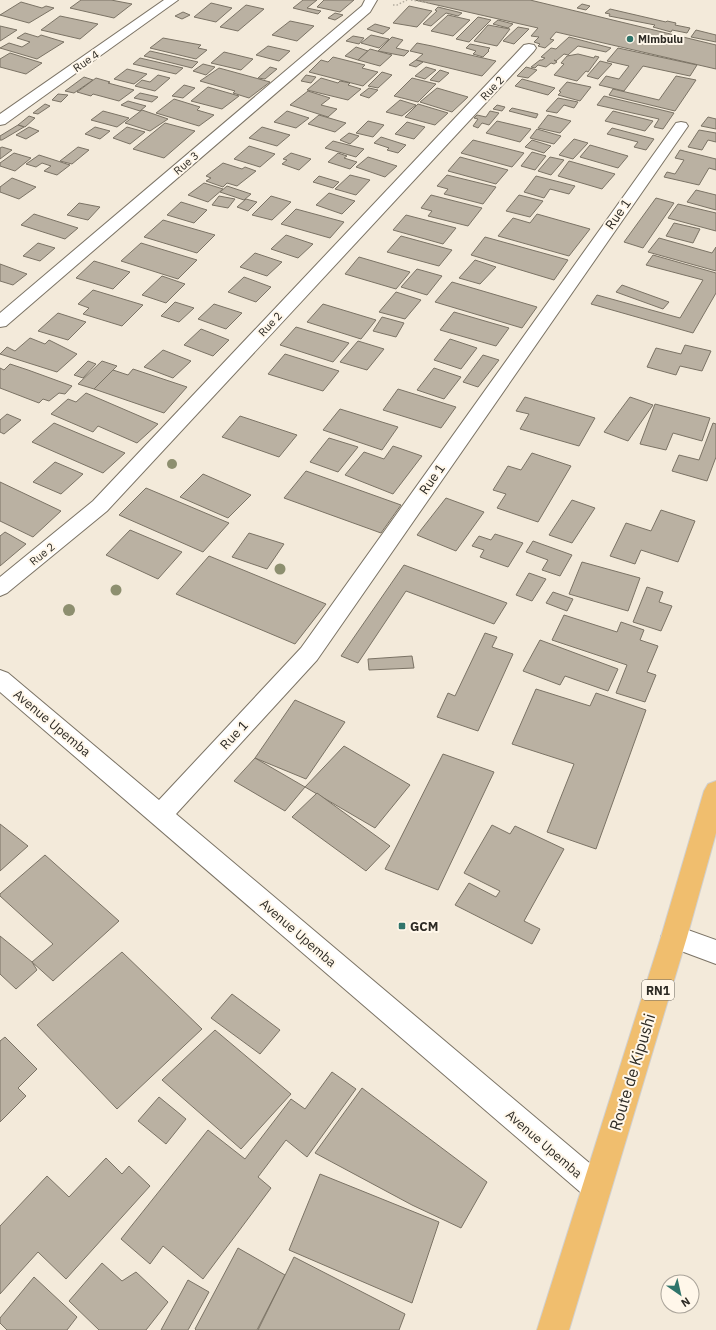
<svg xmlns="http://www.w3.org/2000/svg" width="716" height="1330" font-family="'IBM Plex Sans',sans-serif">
  <rect width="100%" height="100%" fill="#f3eada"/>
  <g fill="#bab1a2" stroke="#7b7365">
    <polygon points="81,0 111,0 132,4 114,18 70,8"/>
    <polygon points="303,0 317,0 307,8 321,11 318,14 293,8"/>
    <polygon points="324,0 354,0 340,12 317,7"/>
    <polygon points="415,0 530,0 716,45 716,69 556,32 550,39 554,40 545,48 538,46 540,44 534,42 539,37 531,36 538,28"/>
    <polygon points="21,2 42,8 46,6 54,8 29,23 0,15"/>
    <polygon points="211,3 232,8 216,22 194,17"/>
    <polygon points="582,4 590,6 586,10 577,8"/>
    <polygon points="246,5 264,9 238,31 220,27"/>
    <polygon points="409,6 432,11 417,27 393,23"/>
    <polygon points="438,7 462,13 458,16 446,13 431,26 423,24 437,11 435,10"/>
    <polygon points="610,9 666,22 667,21 676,23 675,25 690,28 687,33 672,30 671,32 653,27 655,25 609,16 610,14 605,13"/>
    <polygon points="183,12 190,15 182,19 175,16"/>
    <polygon points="335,13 343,15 335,20 328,18"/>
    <polygon points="448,15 470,20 453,36 431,31"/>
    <polygon points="60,16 98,24 80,39 41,30"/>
    <polygon points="478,17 491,20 469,42 456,39"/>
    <polygon points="498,20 513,24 508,28 493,24"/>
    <polygon points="290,21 314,26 297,41 272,35"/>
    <polygon points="375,24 390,28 383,34 367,29"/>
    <polygon points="488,25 510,29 497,46 474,41"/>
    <polygon points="0,26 17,30 0,41"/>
    <polygon points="518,27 529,29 514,44 503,41"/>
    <polygon points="696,30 716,35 716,42 691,37"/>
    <polygon points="25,33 38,37 41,35 64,42 37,59 0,48 9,43 22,47 30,42 17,38"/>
    <polygon points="371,35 389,39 379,48 361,43"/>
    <polygon points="353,36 364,38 359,44 346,41"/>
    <polygon points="392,37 403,40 396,48 409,51 404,56 378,51"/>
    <polygon points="569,37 611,48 606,52 578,46 568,55 564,54 556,61 554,60 557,62 554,64 551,63 546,67 538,65 535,68 531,67 540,60 542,60 545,58 541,57 551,48 556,49"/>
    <polygon points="163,38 201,45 198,48 207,50 196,59 150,48"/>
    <polygon points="417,43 432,46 496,61 482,76 416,60 423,54 410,51"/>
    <polygon points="470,44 490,48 488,50 489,51 483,57 473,54 476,51 466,48"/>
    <polygon points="268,46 290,51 279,61 256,55"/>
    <polygon points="356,47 368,51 358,60 345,56"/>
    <polygon points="618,48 697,65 690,76 643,66 624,91 599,85 606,76 619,79 629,66 607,61"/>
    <polygon points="370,49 392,55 380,66 358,60"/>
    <polygon points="150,51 198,62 192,68 144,56"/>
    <polygon points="224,52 253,59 241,70 211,63"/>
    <polygon points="10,53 42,63 26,74 0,67 0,59"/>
    <polygon points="578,54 594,58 595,56 599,57 588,72 586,71 577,81 554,75 564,64 561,63 567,56"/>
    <polygon points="333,57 365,65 362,68 378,72 363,86 309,72 321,60 328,62"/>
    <polygon points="140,58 183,68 176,74 133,64"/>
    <polygon points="416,60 423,62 416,67 409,65"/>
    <polygon points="600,61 612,64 598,79 587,76"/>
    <polygon points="203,64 215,67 206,75 193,71"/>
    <polygon points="270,67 277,69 265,79 258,78"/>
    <polygon points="426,67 436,70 425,79 415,76"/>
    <polygon points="526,67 537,70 528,78 517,76"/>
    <polygon points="219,68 270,82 249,98 233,93 235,91 200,81"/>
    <polygon points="127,69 147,74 134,84 114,79"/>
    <polygon points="440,70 449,73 439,82 430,80"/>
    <polygon points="382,72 392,75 378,88 368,86"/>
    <polygon points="158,75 170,78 155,91 135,86 142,80 150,82"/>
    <polygon points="306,75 316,77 311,83 301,81"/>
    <polygon points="676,76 696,80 675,111 609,95 613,89 659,100"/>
    <polygon points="84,77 93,80 74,93 65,91"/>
    <polygon points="96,78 110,82 108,83 134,90 119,101 93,94 91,96 77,92"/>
    <polygon points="321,78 338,83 340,81 350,83 348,85 361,89 348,100 307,90"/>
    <polygon points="412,78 436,84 418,102 394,96"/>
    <polygon points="522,79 555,88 548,95 515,86"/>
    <polygon points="567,82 591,87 580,101 558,95 561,92 559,91"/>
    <polygon points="184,85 195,88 183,98 172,96"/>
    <polygon points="208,87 239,96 222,109 191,101"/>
    <polygon points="369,88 378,90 369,98 360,95"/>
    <polygon points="437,88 468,97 452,112 420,102"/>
    <polygon points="308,91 330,98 321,105 337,109 328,117 290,105"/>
    <polygon points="140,93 158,97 152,102 134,98"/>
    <polygon points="58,94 68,95 61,102 52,100"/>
    <polygon points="604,96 674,113 663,129 654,127 659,119 597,105"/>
    <polygon points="558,98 578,102 574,108 564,105 557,113 546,111"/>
    <polygon points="174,99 200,107 197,110 214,115 199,126 156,113"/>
    <polygon points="400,100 416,105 402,116 386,112"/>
    <polygon points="128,101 146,106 140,111 121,105"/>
    <polygon points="45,104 50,106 38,114 33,113"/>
    <polygon points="418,104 448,113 435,125 405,117"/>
    <polygon points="497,105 505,107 502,111 493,109"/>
    <polygon points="512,108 538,114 536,118 509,111"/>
    <polygon points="142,110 168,119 150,131 125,123"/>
    <polygon points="103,111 129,118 117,127 91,120"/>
    <polygon points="287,111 309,118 296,128 274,122"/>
    <polygon points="490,111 499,113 489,125 482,123 478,128 473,126 478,119 474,118 477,115 486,117"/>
    <polygon points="613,111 653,121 645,131 605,121"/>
    <polygon points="319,115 346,123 335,132 308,124"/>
    <polygon points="548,115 571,121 560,133 538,128"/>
    <polygon points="29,116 35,118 25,127 18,125"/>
    <polygon points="708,117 716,119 716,129 701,126"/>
    <polygon points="368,121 384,125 373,137 356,133"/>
    <polygon points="497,121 531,129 520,142 486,133"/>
    <polygon points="407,122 425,127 414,139 395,134"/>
    <polygon points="165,123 195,131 164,158 133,149"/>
    <polygon points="18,125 24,127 2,140 0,140 0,136"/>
    <polygon points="29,127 39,131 26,139 16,135"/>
    <polygon points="95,127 110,131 100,139 85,134"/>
    <polygon points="127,127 145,132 130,144 113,138"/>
    <polygon points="262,127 290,135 277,146 249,138"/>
    <polygon points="612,128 654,139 646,150 634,147 638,142 607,134"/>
    <polygon points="537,129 561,136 554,144 530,138"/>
    <polygon points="699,130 716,133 716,142 708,140 702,150 688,147"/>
    <polygon points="349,133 359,136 350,144 340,140"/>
    <polygon points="381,137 406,145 398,153 387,150 389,148 374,143"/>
    <polygon points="574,139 588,143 573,159 559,155"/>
    <polygon points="473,140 524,153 512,167 461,153"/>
    <polygon points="532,140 551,146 544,153 525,147"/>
    <polygon points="333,141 364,149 356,157 325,148"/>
    <polygon points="590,145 628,156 618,168 580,157"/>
    <polygon points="249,146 275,154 260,167 234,159"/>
    <polygon points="2,147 12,150 0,159 0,148"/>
    <polygon points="78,147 89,150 72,164 60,161"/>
    <polygon points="680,150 716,159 716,170 709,168 699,185 664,177 667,172 675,174 684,160 675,158"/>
    <polygon points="532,152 546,156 535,170 521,166"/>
    <polygon points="14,153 31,158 15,171 0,166 0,163"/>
    <polygon points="291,153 311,159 299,170 282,164 287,160 283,159"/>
    <polygon points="338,153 347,156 344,158 357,162 350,169 328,162"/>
    <polygon points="39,155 70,165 57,175 44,171 51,166 42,163 36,167 26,164"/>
    <polygon points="368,157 397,166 385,177 356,167"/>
    <polygon points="460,157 508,170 496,184 448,171"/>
    <polygon points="550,157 564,160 551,175 538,171"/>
    <polygon points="569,161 615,174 602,189 558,176"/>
    <polygon points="223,163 242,169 245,167 256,171 237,186 227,183 223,187 206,181 211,178 206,176"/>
    <polygon points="350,175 370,180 356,195 335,189"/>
    <polygon points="447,175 496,187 483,204 444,194 448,189 437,186"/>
    <polygon points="319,176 339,182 333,188 313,182"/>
    <polygon points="536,176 575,186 569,194 550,189 544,198 524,192"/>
    <polygon points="12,178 36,187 19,199 0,192 0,187"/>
    <polygon points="204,183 223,189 208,202 188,195"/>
    <polygon points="227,186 251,194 244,200 220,192"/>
    <polygon points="696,190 716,195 716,210 687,202"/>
    <polygon points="329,193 355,201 342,214 316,205"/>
    <polygon points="431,195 482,208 468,226 428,216 432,211 421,208"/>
    <polygon points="519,195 543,201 530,217 506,211"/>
    <polygon points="219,196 235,199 228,208 212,205"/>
    <polygon points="271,196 291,202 272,220 252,215"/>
    <polygon points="656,198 674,203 643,248 624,242"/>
    <polygon points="246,199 257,202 248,211 237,207"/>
    <polygon points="181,202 207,210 194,223 167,215"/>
    <polygon points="79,203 100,207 88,220 67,215"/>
    <polygon points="678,204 716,213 716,231 668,218"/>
    <polygon points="296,209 344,222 330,238 281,224"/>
    <polygon points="34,214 78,228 65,239 21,225"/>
    <polygon points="537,214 590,229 569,256 498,236 513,218 530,223"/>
    <polygon points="406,215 456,228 443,244 393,230"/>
    <polygon points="163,220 215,235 197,253 144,237"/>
    <polygon points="674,223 700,229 693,243 666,236"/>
    <polygon points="286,235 313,244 298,258 271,249"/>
    <polygon points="401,236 452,250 439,266 387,252"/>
    <polygon points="485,237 568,260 554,280 471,255"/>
    <polygon points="659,238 712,253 716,247 716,271 648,252"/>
    <polygon points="38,243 55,248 40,261 23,256"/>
    <polygon points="141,243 197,260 178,279 121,261"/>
    <polygon points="255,253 282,262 267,276 240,267"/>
    <polygon points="653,255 716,273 716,293 693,333 591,304 597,295 680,318 703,280 646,265"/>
    <polygon points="359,257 410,272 396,289 345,274"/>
    <polygon points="475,260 496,267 480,284 459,278"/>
    <polygon points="94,261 130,272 113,289 76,278"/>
    <polygon points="0,264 27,274 13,285 0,281"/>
    <polygon points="417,269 442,276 427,295 401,287"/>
    <polygon points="162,276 185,284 166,303 142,295"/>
    <polygon points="244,277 271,287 256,302 228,292"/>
    <polygon points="452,282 537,307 522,328 435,302"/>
    <polygon points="622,285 669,302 663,309 616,292"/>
    <polygon points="93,290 143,305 122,326 83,314 89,308 78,304"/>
    <polygon points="396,292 421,300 405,319 379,312"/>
    <polygon points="175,302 194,308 179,322 161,316"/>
    <polygon points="214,304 242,313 226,329 198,319"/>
    <polygon points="323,304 376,320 361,339 307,322"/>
    <polygon points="454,312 509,328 496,346 440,330"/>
    <polygon points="58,313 86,322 68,340 38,331"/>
    <polygon points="382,317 404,323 396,337 373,331"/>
    <polygon points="296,327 349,343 333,362 280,345"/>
    <polygon points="201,329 229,340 213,356 184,345"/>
    <polygon points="30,338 45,344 49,340 77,354 57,372 0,354 7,347 15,351"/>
    <polygon points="450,339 477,348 461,369 434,360"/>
    <polygon points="358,341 384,349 367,370 340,362"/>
    <polygon points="685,345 711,351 702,371 680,366 676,375 647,367 656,348 681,354"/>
    <polygon points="163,350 191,361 173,378 144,367"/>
    <polygon points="285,354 339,371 323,391 268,374"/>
    <polygon points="483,355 499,360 478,387 463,382"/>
    <polygon points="88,361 96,364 83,378 74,375"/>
    <polygon points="102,361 117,366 94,389 78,384"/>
    <polygon points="10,364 28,370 72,386 65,394 59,393 49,401 43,399 39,403 0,388 0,368 4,370"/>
    <polygon points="434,368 461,377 444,399 417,390"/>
    <polygon points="133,369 187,387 164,413 94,389 113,370 128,375"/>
    <polygon points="398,389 456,407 441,428 383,410"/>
    <polygon points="86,393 158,424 137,443 98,426 93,432 51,414 68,399 76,402"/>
    <polygon points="525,397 595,418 579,446 520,429 529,414 516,411"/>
    <polygon points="630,397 653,405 628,441 604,432"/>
    <polygon points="655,404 710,418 702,441 673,433 666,450 640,444"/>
    <polygon points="340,409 398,427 382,450 323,430"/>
    <polygon points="7,414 21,420 4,434 0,432 0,420"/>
    <polygon points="240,416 297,435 279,457 222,437"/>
    <polygon points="54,423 125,453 103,473 32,442"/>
    <polygon points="713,423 716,424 716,457 707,481 672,471 679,455 699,460"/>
    <polygon points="329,438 358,447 338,472 310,462"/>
    <polygon points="393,446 422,456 393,494 345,475 364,452 384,459"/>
    <polygon points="532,453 571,466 538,522 497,508 506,494 493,490 508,466 521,470"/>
    <polygon points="55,462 83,474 61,494 33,482"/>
    <polygon points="306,471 401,505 381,533 284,498"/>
    <polygon points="203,474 251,495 228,518 180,497"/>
    <polygon points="0,482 61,511 33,537 0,521"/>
    <polygon points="146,488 229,523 203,552 119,515"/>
    <polygon points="446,498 484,512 456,551 417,535"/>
    <polygon points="572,500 595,508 572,543 549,535"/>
    <polygon points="661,510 695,521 678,562 641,550 635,564 610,556 626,523 651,531"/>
    <polygon points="130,530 182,552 158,579 106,555"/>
    <polygon points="5,532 26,544 0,566 0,536"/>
    <polygon points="249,533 284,544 267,569 232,557"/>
    <polygon points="495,534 523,543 508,567 480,557 484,550 472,546 479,536 491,540"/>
    <polygon points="533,541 572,555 560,576 542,570 548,560 526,552"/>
    <polygon points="209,556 326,604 295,644 176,594"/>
    <polygon points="582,562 640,578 628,611 569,594"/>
    <polygon points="404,565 507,603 494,624 406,591 358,663 341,656"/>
    <polygon points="529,573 546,579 532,601 516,595"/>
    <polygon points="647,587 663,592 659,602 672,606 661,631 633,622"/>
    <polygon points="553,592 573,599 567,611 546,603"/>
    <polygon points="564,615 617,632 621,622 644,630 640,640 658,646 647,672 656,675 645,702 616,693 627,665 552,640"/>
    <polygon points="485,633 497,637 492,647 513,654 478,731 437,717 448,693 455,696"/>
    <polygon points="540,640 618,669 608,691 565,676 560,685 523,671"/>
    <polygon points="412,656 414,668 369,670 368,659"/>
    <polygon points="536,689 590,706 596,693 646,710 596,849 547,832 574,764 512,744"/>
    <polygon points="295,700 345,722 306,779 255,758"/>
    <polygon points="344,746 410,785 375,828 305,787"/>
    <polygon points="443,754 494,772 438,890 385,869"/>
    <polygon points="255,758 305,787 285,811 234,781"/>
    <polygon points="317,793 390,846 366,871 292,817"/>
    <polygon points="0,824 28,846 0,871"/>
    <polygon points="492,825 510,834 515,826 564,849 524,921 540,929 532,944 455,905 469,883 496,897 500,891 464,873"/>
    <polygon points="45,855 119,921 53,981 32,962 53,944 0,896 0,894"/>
    <polygon points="0,936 32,962 37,970 16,989 0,974"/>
    <polygon points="122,952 202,1029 117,1109 37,1025"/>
    <polygon points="232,994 280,1030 260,1054 211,1018"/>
    <polygon points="215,1030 291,1094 241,1149 162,1080"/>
    <polygon points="5,1037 37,1069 18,1088 26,1096 0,1122 0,1041"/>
    <polygon points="332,1072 356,1089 307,1157 286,1140 258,1177 271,1188 203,1279 163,1246 150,1264 121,1239 208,1130 245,1159 291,1099 305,1109"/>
    <polygon points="362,1088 487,1182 461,1228 412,1205 315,1153"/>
    <polygon points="159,1097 186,1119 166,1144 138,1121"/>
    <polygon points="106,1158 122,1174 129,1166 150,1186 66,1279 38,1252 0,1294 0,1226 47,1176 69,1197"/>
    <polygon points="320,1174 439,1222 412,1303 289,1250"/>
    <polygon points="238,1248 285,1275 257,1330 196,1330 195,1329"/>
    <polygon points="294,1257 405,1314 399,1330 258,1330"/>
    <polygon points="102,1263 122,1281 136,1272 168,1302 146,1330 99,1330 69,1301"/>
    <polygon points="34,1277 77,1317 67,1330 7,1330 0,1323 0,1318"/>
    <polygon points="188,1280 209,1292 188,1330 161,1330"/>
  </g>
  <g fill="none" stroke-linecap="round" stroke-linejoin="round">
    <g stroke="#7b7365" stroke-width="2">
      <g id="minor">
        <polygon points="164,0 178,0 5,124 0,125 0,114"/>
        <polygon points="365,0 377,0 370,12 6,326 0,327 0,313 362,6"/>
        <polygon points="529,44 534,45 536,48 534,51 107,511 7,593 0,596 0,577 93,501 524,45"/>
        <polygon points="681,122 686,123 688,126 317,660 176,814 606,1177 611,1187 606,1197 596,1202 586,1197 0,692 0,670 8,673 159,800 301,648 676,123"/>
        <polygon points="674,925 716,940 716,964 665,945 661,937 665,929"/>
      </g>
    </g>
    <g stroke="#d1d0cf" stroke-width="2">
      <polygon id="highway" points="716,781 716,833 687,937 569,1330 537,1330 661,937 704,791 708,784"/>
    </g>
    <g stroke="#b4ada0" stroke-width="1.5" stroke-dasharray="1.5 2" stroke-linecap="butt">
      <polyline points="411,0 431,3"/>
      <polyline points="393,5 397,5 407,0"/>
    </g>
    <use href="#minor" fill="#fff" fill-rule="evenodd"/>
    <use href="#highway" fill="#f0be6e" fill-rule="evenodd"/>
  </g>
  <g fill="#8d8f6f">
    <circle cx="172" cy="464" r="5"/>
    <circle cx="280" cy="569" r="5.5"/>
    <circle cx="116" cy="590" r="5.5"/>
    <circle cx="69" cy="610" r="6"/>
  </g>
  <g fill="#30756b" stroke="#fff7ea" stroke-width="1.5">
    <circle cx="630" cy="39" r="4"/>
    <rect x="398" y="922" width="8" height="8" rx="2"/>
  </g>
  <g text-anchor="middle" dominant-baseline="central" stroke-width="4" stroke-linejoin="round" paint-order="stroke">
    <g font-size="11" font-weight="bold" fill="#2e2b25" stroke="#fff7ea" text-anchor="start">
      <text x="638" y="39">Mimbulu</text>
    </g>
    <g font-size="11" fill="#2e2b25" stroke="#fff7ea">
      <text transform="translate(86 61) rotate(-35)">Rue 4</text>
      <text transform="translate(492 88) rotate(-47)">Rue 2</text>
      <text transform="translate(186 163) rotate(-41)">Rue 3</text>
      <text transform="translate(270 324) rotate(-47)">Rue 2</text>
      <text transform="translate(42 554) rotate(-39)">Rue 2</text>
    </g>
    <rect fill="#fff7ea" stroke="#6d6860" stroke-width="1" x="642" y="980" width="32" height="20" rx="3"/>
    <g font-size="12" font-weight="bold" fill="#2e2b25">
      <text x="658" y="990">RN1</text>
    </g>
    <g font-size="13" fill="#2e2b25" stroke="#fff7ea">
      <text transform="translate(618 214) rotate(-55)">Rue 1</text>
      <text transform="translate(432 479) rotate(-55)">Rue 1</text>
      <text transform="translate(52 723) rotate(40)">Avenue Upemba</text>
      <text transform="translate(234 735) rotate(-47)">Rue 1</text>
      <text transform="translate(298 933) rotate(41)">Avenue Upemba</text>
      <text transform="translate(544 1144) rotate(41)">Avenue Upemba</text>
    </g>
    <g font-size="13" font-weight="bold" fill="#2e2b25" stroke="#fff7ea" text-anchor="start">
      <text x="410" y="926">GCM</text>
    </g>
    <g font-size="16" fill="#2e2b25" stroke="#fff7ea">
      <text transform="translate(632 1072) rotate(-73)">Route de Kipushi</text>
    </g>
  </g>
  <g transform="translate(680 1294) rotate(146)"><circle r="19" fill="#fff7ea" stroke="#aba59b"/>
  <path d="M0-3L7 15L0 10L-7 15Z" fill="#30756b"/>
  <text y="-6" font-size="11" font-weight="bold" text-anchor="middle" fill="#2e2b25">N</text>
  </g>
</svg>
